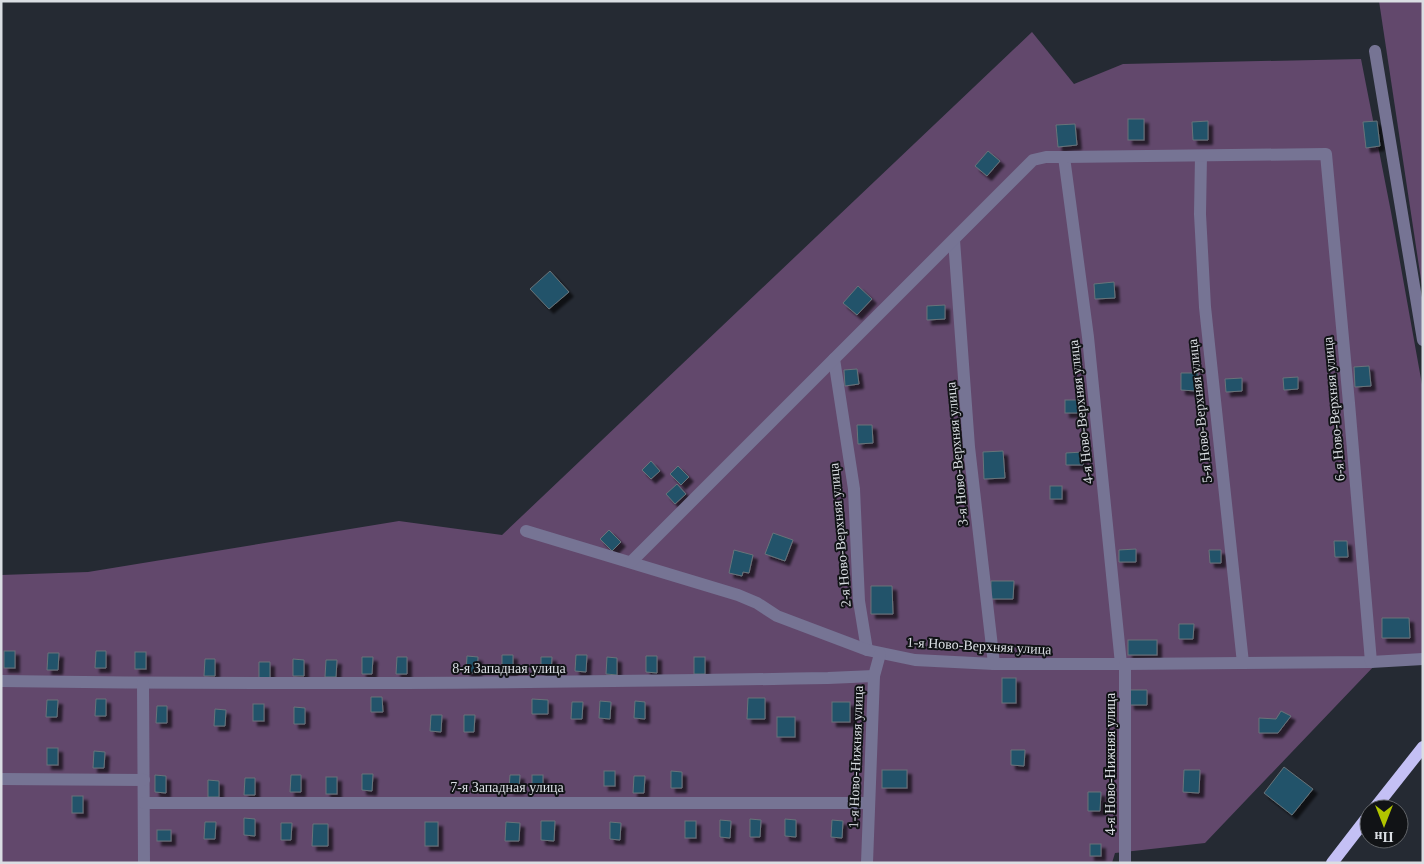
<svg xmlns="http://www.w3.org/2000/svg" width="1424" height="864" font-family="'Times New Roman',serif">
  <defs>
    <filter id="shadow"><feDropShadow dx="4.5" dy="4.5" stdDeviation="1" flood-color="#0009"/></filter>
  </defs>
  <rect width="100%" height="100%" fill="#252a33"/>
  <g fill="#62486c">
    <polygon points="1379,1 1423,1 1423,293"/>
    <polygon points="1032,32 1074,84 1123,64 1361,59 1391,212 1423,390 1423,660 1376,664 1205,843 1115,853 1112,863 1,863 1,575 88,572 399,521 502,535"/>
  </g>
  <g fill="#21536a" stroke="#687379" filter="url(#shadow)">
    <rect x="1128" y="119" width="16" height="21"/>
    <polygon points="1208,121 1208,140 1193,140 1192,122"/>
    <polygon points="1377,121 1380,146 1366,148 1363,122"/>
    <polygon points="1075,124 1077,145 1058,147 1056,125"/>
    <polygon points="988,151 1000,161 987,176 975,166"/>
    <polygon points="550,271 569,292 549,309 530,289"/>
    <polygon points="1114,282 1115,298 1095,299 1094,284"/>
    <polygon points="858,286 872,299 857,315 843,303"/>
    <polygon points="945,305 945,319 927,320 927,306"/>
    <polygon points="1369,366 1371,386 1355,387 1354,367"/>
    <polygon points="857,369 859,384 845,386 844,370"/>
    <polygon points="1181,373 1198,373 1197,391 1181,390"/>
    <polygon points="1298,377 1298,389 1284,390 1283,378"/>
    <polygon points="1242,378 1242,391 1226,392 1225,379"/>
    <rect x="1065" y="400" width="16" height="13"/>
    <polygon points="857,425 872,425 873,443 858,444"/>
    <polygon points="1003,451 1005,478 984,479 983,452"/>
    <polygon points="1083,452 1083,465 1066,465 1066,453"/>
    <polygon points="651,461 660,471 651,479 642,470"/>
    <polygon points="678,466 689,477 681,485 670,474"/>
    <polygon points="677,484 686,494 675,504 666,494"/>
    <rect x="1050" y="486" width="12" height="13"/>
    <polygon points="609,530 621,542 612,551 600,539"/>
    <polygon points="773,533 793,540 785,561 765,554"/>
    <polygon points="1334,541 1347,541 1348,557 1335,557"/>
    <polygon points="1136,549 1136,562 1119,562 1119,550"/>
    <polygon points="734,550 753,555 749,573 743,572 742,576 729,573"/>
    <polygon points="1209,550 1221,550 1221,563 1210,563"/>
    <polygon points="991,581 1014,581 1013,599 991,599"/>
    <polygon points="871,586 892,586 893,614 871,614"/>
    <polygon points="1382,618 1409,618 1410,638 1382,638"/>
    <polygon points="1179,624 1194,624 1193,639 1179,639"/>
    <rect x="1128" y="640" width="29" height="15"/>
    <rect x="4" y="651" width="11" height="17"/>
    <polygon points="96,651 106,651 106,668 95,668"/>
    <rect x="135" y="652" width="11" height="17"/>
    <polygon points="48,653 59,653 58,670 47,670"/>
    <polygon points="502,655 513,655 513,672 502,671"/>
    <polygon points="576,655 587,655 586,672 575,671"/>
    <polygon points="467,656 478,657 477,673 466,673"/>
    <polygon points="646,656 657,656 657,673 646,672"/>
    <polygon points="362,657 373,657 372,674 362,674"/>
    <polygon points="397,657 407,657 407,674 396,674"/>
    <polygon points="541,657 552,657 551,674 541,674"/>
    <polygon points="607,657 617,658 617,675 606,674"/>
    <rect x="694" y="657" width="11" height="17"/>
    <polygon points="205,659 215,659 215,676 204,676"/>
    <polygon points="293,659 304,660 304,676 293,676"/>
    <polygon points="326,660 337,660 336,677 325,677"/>
    <polygon points="259,662 270,662 270,679 259,678"/>
    <rect x="1002" y="678" width="14" height="25"/>
    <polygon points="1129,690 1147,690 1147,705 1130,705"/>
    <polygon points="371,697 382,697 383,712 371,712"/>
    <polygon points="748,698 765,698 765,719 747,719"/>
    <polygon points="96,699 106,699 106,716 95,716"/>
    <polygon points="532,699 548,700 548,714 532,714"/>
    <polygon points="47,700 58,700 57,717 46,717"/>
    <polygon points="600,701 611,702 610,719 599,718"/>
    <polygon points="635,701 645,702 645,719 634,718"/>
    <polygon points="572,702 583,702 582,719 571,719"/>
    <rect x="832" y="702" width="18" height="20"/>
    <rect x="253" y="704" width="11" height="17"/>
    <polygon points="157,706 167,706 167,723 156,723"/>
    <polygon points="294,707 305,708 305,724 294,724"/>
    <polygon points="215,709 226,710 225,726 214,726"/>
    <polygon points="1281,711 1291,716 1278,733 1259,733 1259,718 1276,719"/>
    <polygon points="431,715 442,715 441,732 430,731"/>
    <polygon points="464,715 475,715 474,732 464,732"/>
    <rect x="777" y="717" width="18" height="20"/>
    <rect x="47" y="748" width="11" height="17"/>
    <polygon points="1011,750 1025,750 1024,766 1011,765"/>
    <polygon points="94,751 105,752 104,768 93,768"/>
    <polygon points="1284,767 1313,789 1292,815 1264,793"/>
    <rect x="882" y="770" width="25" height="18"/>
    <polygon points="1184,770 1200,770 1199,793 1183,792"/>
    <rect x="604" y="771" width="11" height="15"/>
    <polygon points="671,771 682,772 682,788 671,788"/>
    <polygon points="362,774 373,774 372,791 362,790"/>
    <polygon points="155,775 166,776 166,793 155,792"/>
    <polygon points="291,775 301,775 301,792 290,792"/>
    <polygon points="510,775 520,775 519,790 509,790"/>
    <rect x="532" y="775" width="11" height="12"/>
    <polygon points="634,776 645,776 644,793 633,793"/>
    <rect x="326" y="777" width="11" height="17"/>
    <polygon points="245,778 255,778 255,795 244,795"/>
    <polygon points="208,780 219,781 219,797 208,797"/>
    <polygon points="1088,792 1101,792 1100,811 1088,811"/>
    <rect x="72" y="796" width="11" height="17"/>
    <polygon points="244,818 255,819 255,836 244,835"/>
    <polygon points="750,819 761,820 760,837 750,837"/>
    <polygon points="785,819 796,820 796,837 785,836"/>
    <polygon points="720,820 731,821 730,838 720,837"/>
    <polygon points="832,820 843,821 842,838 831,837"/>
    <polygon points="541,821 555,821 554,841 541,840"/>
    <rect x="685" y="821" width="11" height="17"/>
    <polygon points="205,822 216,822 215,839 204,839"/>
    <rect x="425" y="822" width="13" height="24"/>
    <polygon points="506,822 520,823 519,841 505,841"/>
    <polygon points="610,822 621,823 620,840 610,839"/>
    <polygon points="281,823 292,823 291,840 281,840"/>
    <polygon points="313,824 328,824 328,846 312,846"/>
    <rect x="157" y="830" width="14" height="11"/>
    <rect x="1090" y="844" width="11" height="12"/>
  </g>
  <g fill="none" stroke-linecap="round" stroke-linejoin="round">
    <g stroke="#767494" stroke-width="12">
      <polyline points="1375,51 1423,340"/>
      <polyline points="1201,156 1200,214 1205,307 1243,663"/>
      <polyline points="1064,157 1088,337 1121,664"/>
      <polyline points="954,240 969,447 994,664"/>
      <polyline points="834,359 854,489 859,601 867,650"/>
      <polyline points="526,531 738,595 757,603 777,616 867,650 915,660 994,664 1125,664 1371,662 1423,659"/>
      <polyline points="631,562 1033,160 1046,157 1064,157 1326,154 1349,403 1371,662"/>
      <polyline points="1125,664 1125,863"/>
      <path d="M 1,681 C 277,685 552,683 828,678 L 874,676"/>
      <polyline points="143,683 144,863"/>
      <polyline points="1,779 144,780"/>
      <polyline points="144,803 869,803"/>
      <polyline points="867,863 874,676 880,654"/>
    </g>
    <g stroke="#c4c0f5" stroke-width="12">
      <polyline points="1374,809 1423,747"/>
      <polyline points="1332,863 1369,815"/>
    </g>
  </g>
  <g text-anchor="middle" dominant-baseline="central" stroke-width="4" stroke-linejoin="round" paint-order="stroke">
    <g font-size="14" fill="#dadee3" stroke="#111316">
      <text transform="translate(1334 409) rotate(-95)">6-я Ново-Верхняя улица</text>
      <text transform="translate(1200 411) rotate(-96)">5-я Ново-Верхняя улица</text>
      <text transform="translate(1081 412) rotate(-96)">4-я Ново-Верхняя улица</text>
      <text transform="translate(957 454) rotate(-95)">3-я Ново-Верхняя улица</text>
      <text transform="translate(840 535) rotate(-95)">2-я Ново-Верхняя улица</text>
      <text transform="translate(979 646) rotate(3)">1-я Ново-Верхняя улица</text>
      <text x="509" y="668">8-я Западная улица</text>
      <text transform="translate(856 757) rotate(-88)">1-я Ново-Нижняя улица</text>
      <text transform="translate(1110 764) rotate(-90)">4-я Ново-Нижняя улица</text>
      <text x="507" y="787">7-я Западная улица</text>
    </g>
  </g>
  <rect width="1424" height="864" fill="none" stroke="#dadee3" stroke-width="5"/>
  <g transform="translate(1384 824) rotate(180)"><circle r="24" fill="#111316" stroke="#616468"/>
  <path d="M0-4L9 19L0 12L-9 19Z" fill="#b1c500"/>
  <text y="-8" font-size="14" font-weight="bold" text-anchor="middle" fill="#dadee3">Пн</text>
  </g>
</svg>
